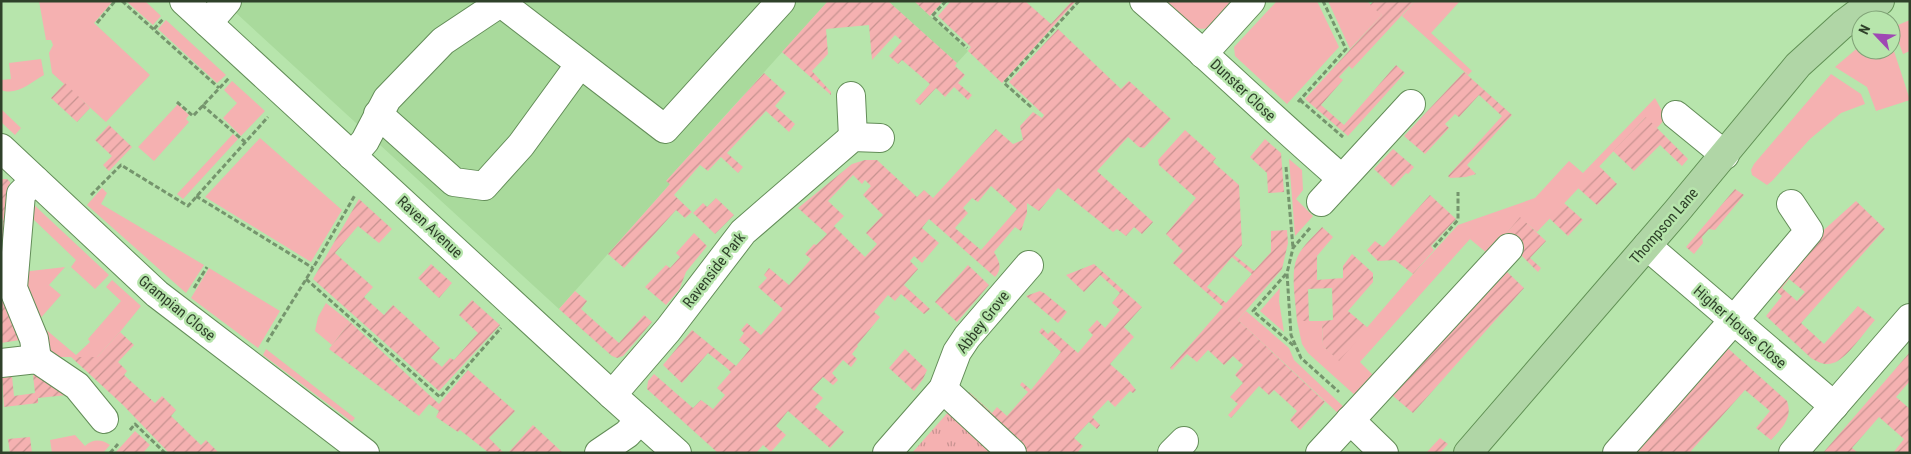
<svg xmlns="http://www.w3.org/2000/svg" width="1911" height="454" font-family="'Roboto Condensed',sans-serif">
  <defs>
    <pattern id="park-tufts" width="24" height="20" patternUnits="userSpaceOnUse" patternTransform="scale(1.25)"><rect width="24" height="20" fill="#f5b1b1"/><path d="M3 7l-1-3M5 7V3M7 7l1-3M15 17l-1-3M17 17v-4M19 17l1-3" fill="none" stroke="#c79290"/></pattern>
    <pattern id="garden-furrows" width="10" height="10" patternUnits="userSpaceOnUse" patternTransform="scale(1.25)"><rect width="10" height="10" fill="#f5b1b1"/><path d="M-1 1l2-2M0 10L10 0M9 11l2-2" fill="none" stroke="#c79290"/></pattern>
  </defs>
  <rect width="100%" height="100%" fill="#b7e5ac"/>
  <g fill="#a9da9c">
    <polygon points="223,1 828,1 667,180 670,184 559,309"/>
    <polygon points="888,1 914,1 968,51 957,63"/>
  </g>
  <g fill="#f5b1b1">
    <polygon points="39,1 113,1 94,23 150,75 106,122 52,73 49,53 53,45 51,40 46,40"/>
    <polygon points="126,1 145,1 161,16 153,25"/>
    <path d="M 1165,1 L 1233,1 C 1227,8 1217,23 1209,27 C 1195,36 1175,10 1165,1 Z"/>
    <polygon points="1277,1 1317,1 1339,47 1287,104 1235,56 1234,47"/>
    <polygon points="1328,1 1367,1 1382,15 1350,49"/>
    <polygon points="1415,1 1460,1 1431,33 1472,71 1468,75 1402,16"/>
    <polygon points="166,20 226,75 217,83 158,29"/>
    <polygon points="1910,20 1910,51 1903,54 1893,27"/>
    <polygon points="1891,42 1910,100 1876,111 1867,87 1835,67 1861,45 1861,50 1891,50"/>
    <path d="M 41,59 L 44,75 C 30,83 17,96 1,90 L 1,80 L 11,79 L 9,63 Z"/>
    <polygon points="1831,74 1861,94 1865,104 1841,113 1810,139 1772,181 1767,185 1752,175 1751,170 1754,164"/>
    <polygon points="232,81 265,111 241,136 223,118 237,103 224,90"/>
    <polygon points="1655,98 1666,118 1657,128 1645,118 1537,232 1520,218 1488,254 1470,239 1360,362 1375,377 1357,397 1308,353 1302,344 1297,321 1322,321 1323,346 1339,360 1413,274 1458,225 1535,198 1569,161 1583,173"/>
    <polygon points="178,104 189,115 186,119 189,122 154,161 138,147"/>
    <polygon points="1,109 21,128 15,135 1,122"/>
    <polygon points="233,134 238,139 183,199 177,194"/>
    <polygon points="260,138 342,210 311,262 205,197"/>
    <polygon points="1289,159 1302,170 1303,190 1296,199 1313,216 1295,236"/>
    <polygon points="102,188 107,193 101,204 204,265 186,293 87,205"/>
    <polygon points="32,203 109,275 95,289 71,267 76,260 32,218"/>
    <polygon points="65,267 49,285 61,295 37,322 76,355 90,342 88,339 121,301 106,287 112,280 141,306 120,332 97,357 53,357 22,287 22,272"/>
    <polygon points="209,268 280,311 258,348 191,298"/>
    <polygon points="1280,288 1279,301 1284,332 1260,311"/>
    <polygon points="326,303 350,322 332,345 315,331 318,317"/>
    <polygon points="1246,311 1289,348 1294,360 1347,410 1342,417 1238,320"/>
    <polygon points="266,349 355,418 352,422 263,355"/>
    <path d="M 75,435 L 85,446 C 93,439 101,439 110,445 L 103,453 L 52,453 L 50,440 Z"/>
  </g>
  <polygon fill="url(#park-tufts)" points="950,410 996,453 912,453"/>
  <g fill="url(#garden-furrows)" fill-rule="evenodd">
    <polygon points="828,1 888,1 957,63 955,66 965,75 958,83 972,95 968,100 954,87 945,97 936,88 920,105 915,101 930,84 902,60 898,64 889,56 902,41 895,35 872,60 869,25 826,29 828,54 812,71 831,92 831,95 782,52"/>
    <polygon points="914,1 943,1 930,16"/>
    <polygon points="951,1 1025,1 1051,24 1072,1 1076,1 1002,83 968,51 971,47 938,16"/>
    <polygon points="1374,1 1415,1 1352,69 1349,66 1339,77 1343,80 1321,105 1344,125 1396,65 1405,73 1348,136 1305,99 1382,15 1370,5"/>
    <path d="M 1058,29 L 1121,89 L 1129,81 L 1171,119 L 1144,148 L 1139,147 L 1128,137 L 1097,171 L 1153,222 L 1142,234 L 1134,227 L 1126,236 L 1117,229 L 1113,232 L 1058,188 L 1039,211 L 1027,203 L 1027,213 L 1021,231 L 1015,227 L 994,252 C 999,261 1003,268 995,277 L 929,219 L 922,228 L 939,243 L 922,263 L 914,256 L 910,261 L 918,269 L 904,285 L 930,309 L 924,314 L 901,294 L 895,301 L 888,295 L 874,312 L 880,317 L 857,345 L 858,346 L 852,354 L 857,359 L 851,367 L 843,360 L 832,373 L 838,380 L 833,385 L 823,377 L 812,389 L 823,398 L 815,407 L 844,432 L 830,448 L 788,411 L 776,426 L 786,435 L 771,452 L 763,445 L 756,453 L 718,453 L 647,389 L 648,381 L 654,374 L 693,408 L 701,400 L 713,409 L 725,395 L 717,388 L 731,372 L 728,369 L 708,353 L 682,383 L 663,365 L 692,330 L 736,366 L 750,349 L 739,340 L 744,333 L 741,330 L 747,323 L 761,335 L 783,309 L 758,287 L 767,278 L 764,275 L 769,268 L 789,285 L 811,259 L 805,254 L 814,244 L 816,245 L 827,234 L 798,208 L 852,164 L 865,160 L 877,160 L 917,197 L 924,190 L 933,198 L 996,129 L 1013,144 L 1023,140 L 1020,126 L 1033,112 L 1042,118 L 1044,115 L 1009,82 ZM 853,175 L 862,184 L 865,180 L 871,186 L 863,195 L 883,215 L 866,233 L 877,244 L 865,257 L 834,226 L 844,216 L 828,201 ZM 991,186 L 1017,209 L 981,250 L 955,228 L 968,213 L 963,208 L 972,198 L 978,202 Z"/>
    <polygon points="1464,72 1512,115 1467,165 1476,174 1466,177 1450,178 1448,176 1502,116 1479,95 1459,117 1455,114 1445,124 1449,128 1425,154 1404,136"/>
    <polygon points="764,73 786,93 775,106 795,124 789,132 766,111 727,153 743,167 738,173 721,157 708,171 700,165 674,195 692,212 685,218 676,210 624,268 608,254 670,184 666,181"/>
    <polygon points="65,83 90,108 77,122 51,98"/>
    <polygon points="1646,117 1688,159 1682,166 1660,145 1634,171 1613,151"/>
    <polygon points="109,125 132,147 109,171 103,165 112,156 95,140"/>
    <path d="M 1185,130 L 1216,158 L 1213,162 L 1239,185 L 1242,245 L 1234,255 L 1254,271 L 1271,252 L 1271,231 L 1287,230 L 1288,243 L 1282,269 L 1238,320 L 1325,402 L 1300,430 L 1290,420 L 1297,411 L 1274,390 L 1269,395 L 1259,386 L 1231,418 L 1228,415 L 1238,404 L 1230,397 L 1243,383 L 1235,375 L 1243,365 L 1233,356 L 1224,365 L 1208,350 L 1197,362 L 1187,354 L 1172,370 L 1170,368 L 1223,307 L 1173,263 L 1183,251 L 1166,234 L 1196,198 L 1159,165 L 1158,160 ZM 1232,257 L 1252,274 L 1226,303 L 1207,287 Z"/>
    <polygon points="1265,139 1281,153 1284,192 1268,193 1267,173 1250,157"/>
    <polygon points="1393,149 1414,167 1408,174 1406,173 1393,187 1374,169"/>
    <polygon points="1599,166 1617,184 1597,205 1578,188"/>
    <polygon points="1,179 7,179 10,182 6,258 1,258 3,219 1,218"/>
    <polygon points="1735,189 1744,195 1715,230 1709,229 1702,237 1703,243 1694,254 1686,247"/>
    <polygon points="1430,195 1456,219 1431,246 1434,250 1413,274 1395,260 1378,261 1367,250 1375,241 1383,247"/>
    <polygon points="716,198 734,215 715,234 693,213 703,203 707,207"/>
    <polygon points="359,199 392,229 379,243 358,226 335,253 373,287 364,297 384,315 393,305 440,348 431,358 442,367 450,358 454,360 478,333 459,315 472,300 500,325 439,391 313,279"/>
    <path d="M 1856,201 L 1885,229 L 1801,323 L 1824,344 L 1858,306 L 1875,320 C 1865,331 1846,360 1833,363 C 1825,366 1818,362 1811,358 L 1766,316 L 1782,296 L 1772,287 L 1816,237 ZM 1789,279 L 1805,292 L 1797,301 L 1782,288 Z"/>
    <polygon points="1564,203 1583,220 1568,236 1549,218"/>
    <polygon points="1520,217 1546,241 1530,258 1541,268 1538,272 1518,252 1521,248 1505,235"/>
    <path d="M 1322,227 L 1333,237 L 1317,256 L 1317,280 L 1343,278 L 1343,266 L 1352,254 L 1373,273 L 1373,282 L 1348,311 L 1368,328 L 1339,361 L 1323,346 L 1322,321 L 1333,320 L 1332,288 L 1308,289 L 1309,321 L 1297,321 C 1296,304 1290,273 1297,258 C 1302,246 1313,237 1322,227 Z"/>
    <polygon points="694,233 707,246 686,272 679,290 666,305 645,287 666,265 670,268 680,257 676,253"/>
    <polygon points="431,264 452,283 439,298 418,278"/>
    <polygon points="1094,264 1142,307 1124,327 1134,337 1110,364 1127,379 1136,390 1133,393 1130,391 1115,407 1108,400 1092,417 1100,425 1097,429 1089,422 1074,438 1083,446 1077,453 1022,453 966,396 969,392 992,413 997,407 1007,416 1028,392 1020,385 1022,382 1031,390 1061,352 1039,332 1042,328 1048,334 1052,330 1078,353 1093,335 1088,330 1097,320 1105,328 1120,310 1112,303 1120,293 1100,275 1084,292 1066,275"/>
    <polygon points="968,265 989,285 957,322 935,302"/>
    <polygon points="1503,268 1524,288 1413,413 1386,390"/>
    <polygon points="575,291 587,301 581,309 619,343 644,315 652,322 623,356 617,358 612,356 559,309"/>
    <polygon points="1040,291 1044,293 1067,312 1058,323 1026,296"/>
    <polygon points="1,295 26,339 1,343"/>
    <polygon points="350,322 439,404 468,370 515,411 489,438 504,453 489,453 460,430 458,432 436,417 439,411 429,404 419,416 329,349"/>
    <polygon points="120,332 134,345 118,362 127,371 124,375 155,403 162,396 176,410 171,416 201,445 206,440 219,453 169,453 123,405 71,357 97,357"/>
    <path d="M 1722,343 L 1787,401 C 1793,418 1782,428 1771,440 L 1756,428 L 1770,411 L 1745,390 L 1691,451 L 1692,453 L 1625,453 Z"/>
    <polygon points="905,349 927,370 923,379 914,391 889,368"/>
    <polygon points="1910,352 1910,381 1896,397 1910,409 1910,453 1893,453 1904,439 1879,417 1852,448 1858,453 1823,453"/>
    <polygon points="37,374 67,395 38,398 38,403 4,407 2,378 12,376 14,396 35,393 33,375"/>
    <polygon points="533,425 563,453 508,453"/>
    <polygon points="135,431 150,445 143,453 115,453"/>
    <polygon points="30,437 32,453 10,453 8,439"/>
    <polygon points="1440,438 1448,444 1440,453 1426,453"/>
  </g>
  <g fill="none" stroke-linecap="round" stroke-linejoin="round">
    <g stroke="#638d58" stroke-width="30">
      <g id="minor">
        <polyline points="184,1 612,395 677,453"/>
        <path d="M 1144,1 C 1211,59 1274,120 1341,178"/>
        <polyline points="501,3 665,129 781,1"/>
        <polyline points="208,23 227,1"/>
        <polyline points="1203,54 1251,1"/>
        <polyline points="851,96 853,137"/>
        <polyline points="378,114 454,182 484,186 521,145 580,64"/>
        <polyline points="1676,115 1725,155"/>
        <polyline points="1,148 157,294 365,453"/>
        <polyline points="352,156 365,141 387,99 443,41 503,1"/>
        <polyline points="35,180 21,194 13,288 34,339 37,359"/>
        <polyline points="1321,202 1411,104"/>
        <polyline points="1647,246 1834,406"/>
        <polyline points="1,363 37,359 77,386 104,419"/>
        <polyline points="943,389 1012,453"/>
        <polyline points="612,395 668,330 743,232 853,137 880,138"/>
        <polyline points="1350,420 1384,453"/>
        <polyline points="599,453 627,434 640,420"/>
        <polyline points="887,453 943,389 957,352 967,337 1029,265"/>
        <polyline points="1172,453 1184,441"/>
        <polyline points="1320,453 1509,248"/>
        <polyline points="1617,453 1733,321 1809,231 1791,204"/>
        <polyline points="1793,453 1910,318"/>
      </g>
    </g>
    <g stroke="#609054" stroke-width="30">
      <polyline id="major" points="1468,453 1677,211 1798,65 1842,25 1867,6 1880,1"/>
    </g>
    <g stroke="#75956d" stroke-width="3" stroke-dasharray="5 2.5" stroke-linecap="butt">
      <polyline points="122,1 219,88"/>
      <polyline points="946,1 932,16 967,48"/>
      <polyline points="97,23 115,1"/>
      <polyline points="154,29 163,19"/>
      <polyline points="1300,100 1343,137"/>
      <polyline points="177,102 193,116 229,78"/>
      <polyline points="1298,102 1346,49 1323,1"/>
      <polyline points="202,105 245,142"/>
      <polyline points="1031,107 1004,83 1079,1"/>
      <polyline points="1286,167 1293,248"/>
      <polyline points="91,195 121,165 188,206 268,117"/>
      <polyline points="196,196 313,268"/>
      <polyline points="1310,228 1293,248 1287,273 1291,335 1301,358 1339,392"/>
      <polyline points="1434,247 1458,220 1458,192"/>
      <polyline points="1286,274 1253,311 1294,346"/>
      <polyline points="306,279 440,397 501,328"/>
      <polyline points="194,288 207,267"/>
      <polyline points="267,342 313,268 355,195"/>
      <polyline points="130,430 135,424 165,453"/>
      <polyline points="110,453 118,444"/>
    </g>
    <use href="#minor" stroke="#fff" stroke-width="28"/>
    <use href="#major" stroke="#b0d6a6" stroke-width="28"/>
  </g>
  <g text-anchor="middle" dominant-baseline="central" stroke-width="5" stroke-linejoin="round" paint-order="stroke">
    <g font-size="15" fill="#2f412a" stroke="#b7e5ac">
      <text transform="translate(1243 90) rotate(43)">Dunster Close</text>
      <text transform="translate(1664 226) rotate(-49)">Thompson Lane</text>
      <text transform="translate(430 227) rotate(43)">Raven Avenue</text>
      <text transform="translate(714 270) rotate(-52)">Ravenside Park</text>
      <text transform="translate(177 308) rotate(39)">Grampian Close</text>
      <text transform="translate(983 322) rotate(-52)">Abbey Grove</text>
      <text transform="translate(1740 327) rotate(41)">Higher House Close</text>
    </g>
  </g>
  <rect width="1911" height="454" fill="none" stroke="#2f412a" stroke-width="5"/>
  <g transform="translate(1876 35) rotate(295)"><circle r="24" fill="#b7e5ac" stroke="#81a378"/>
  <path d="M0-4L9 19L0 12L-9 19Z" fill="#9f48b4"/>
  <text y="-8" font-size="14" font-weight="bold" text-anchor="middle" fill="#2f412a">N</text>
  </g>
</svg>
